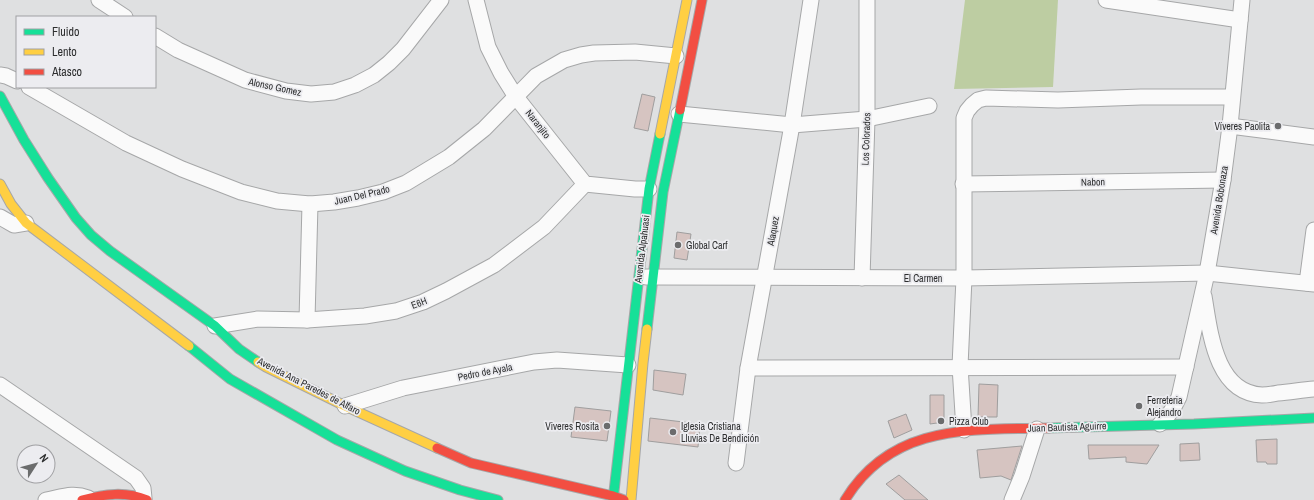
<svg xmlns="http://www.w3.org/2000/svg" width="1314" height="500" font-family="'Archivo Narrow',sans-serif">
  <rect width="100%" height="100%" fill="#dfe0e1"/>
  <polygon fill="#bdcda2" points="965,0 1058,0 1053,87 954,89"/>
  <g fill="#d6c4c1" stroke="#9f9e9e">
    <polygon points="642,94 655,97 648,131 634,128"/>
    <polygon points="677,232 691,234 687,260 674,258"/>
    <polygon points="654,370 686,374 683,395 653,390"/>
    <polygon points="979,384 998,385 997,417 978,417"/>
    <polygon points="930,395 944,395 944,422 930,424"/>
    <polygon points="575,407 611,411 607,441 571,437"/>
    <polygon points="906,414 912,430 894,438 888,421"/>
    <polygon points="650,418 700,424 698,447 648,441"/>
    <polygon points="1277,439 1277,464 1267,464 1266,462 1257,462 1256,440"/>
    <polygon points="1199,443 1200,460 1180,461 1180,444"/>
    <polygon points="1088,445 1159,445 1147,464 1126,462 1126,457 1089,459"/>
    <polygon points="1022,446 1011,480 1001,476 980,478 977,450"/>
    <polygon points="899,475 928,500 905,500 886,484"/>
  </g>
  <g fill="none" stroke-linecap="round" stroke-linejoin="round">
    <g stroke="#a6a7a8" stroke-width="17">
      <g id="street">
        <polyline points="99,0 125,17"/>
        <polyline points="476,0 488,47 501,73 516,97 585,184 635,189 649,189"/>
        <polyline points="1106,0 1240,20"/>
        <polyline points="155,36 178,50 245,80 286,91 311,94 334,92 355,85 374,75 389,63 403,49 441,0"/>
        <polyline points="0,75 6,76 17,81"/>
        <polyline points="29,87 126,143 182,169 241,192 277,201 310,204 334,202 358,198 383,192 406,183 449,157 484,129 536,76 564,60 581,55 594,53 635,52 676,56"/>
        <polyline points="679,114 792,125 867,119 929,106"/>
        <polyline points="1230,126 1314,137"/>
        <polyline points="963,184 1223,180"/>
        <polyline points="0,217 14,225 26,223"/>
        <polyline points="646,277 964,278 1207,273 1314,284"/>
        <polyline points="862,278 867,119 867,0"/>
        <polyline points="1307,283 1314,230"/>
        <path d="M 1204,296 C 1210,331 1215,393 1262,395 C 1267,395 1273,394 1278,393 C 1290,392 1302,390 1314,389"/>
        <polyline points="307,320 310,204"/>
        <polyline points="215,326 258,319 307,320 365,316 396,311 423,302 446,291 494,265 544,227 585,184"/>
        <polyline points="748,368 1186,367"/>
        <polyline points="0,385 136,478 143,488 144,498"/>
        <polyline points="345,406 403,388 534,362 557,360 628,365"/>
        <path d="M 1160,424 C 1169,416 1174,408 1179,397 L 1207,273 L 1223,180 L 1230,126 L 1242,0"/>
        <polyline points="964,430 960,366 964,278 964,118 967,111 972,105 978,100 986,98 1058,100 1141,97 1231,97"/>
        <polyline points="736,463 748,368 792,125 811,0"/>
        <path d="M 46,500 C 62,497 73,492 88,498"/>
        <polyline points="1012,500 1022,476 1037,429"/>
      </g>
    </g>
    <g stroke="#a6a7a8" stroke-width="11">
      <g id="fast">
        <polyline points="0,96 24,140 48,178 76,218 91,235 110,251 215,326 239,349 258,362"/>
        <polyline points="647,329 663,192 680,110"/>
        <polyline points="189,346 230,379 337,440 405,471 460,490 498,500"/>
        <polyline points="1049,428 1194,424 1314,418"/>
        <polyline points="613,500 649,189 660,134"/>
      </g>
    </g>
    <g stroke="#a6a7a8" stroke-width="11">
      <g id="slow">
        <polyline points="660,134 687,0"/>
        <polyline points="0,184 11,204 26,223 189,346"/>
        <polyline points="258,362 266,367 345,406 437,448"/>
        <polyline points="631,500 643,363 647,329"/>
      </g>
    </g>
    <g stroke="#a6a7a8" stroke-width="11">
      <g id="jam">
        <polyline points="680,110 702,0"/>
        <polyline points="437,448 471,463 613,496 624,500"/>
        <path d="M 82,500 C 104,494 126,491 147,500"/>
        <path d="M 845,500 C 892,423 970,430 1049,428"/>
      </g>
    </g>
    <use href="#street" stroke="#fafafa" stroke-width="15"/>
    <use href="#fast" stroke="#16e098" stroke-width="9"/>
    <use href="#slow" stroke="#ffcf43" stroke-width="9"/>
    <use href="#jam" stroke="#f24e42" stroke-width="9"/>
  </g>
  <g fill="#6b6c6d" stroke="#ececf0" stroke-width="1.5">
    <circle cx="1278" cy="126" r="4"/>
    <circle cx="678" cy="245" r="4"/>
    <circle cx="1139" cy="406" r="4"/>
    <circle cx="941" cy="421" r="4"/>
    <circle cx="607" cy="426" r="4"/>
    <circle cx="673" cy="432" r="4"/>
  </g>
  <g text-anchor="middle" dominant-baseline="central" stroke-width="3.5" stroke-linejoin="round" paint-order="stroke">
    <g font-size="10" fill="#2d2e2f" stroke="#ececf0">
      <text transform="translate(275 87) rotate(12)">Alonso Gomez</text>
      <text transform="translate(538 124) rotate(52)">Naranjito</text>
      <text transform="translate(866 139) rotate(-88)">Los Colorados</text>
      <text transform="translate(1093 182) rotate(-1)">Nabon</text>
      <text transform="translate(362 195) rotate(-13)">Juan Del Prado</text>
      <text transform="translate(1219 200) rotate(-81)">Avenida Bobonaza</text>
      <text transform="translate(773 231) rotate(-80)">Alaquez</text>
      <text transform="translate(642 249) rotate(-83)">Avenida Alpahuasi</text>
      <text x="923" y="278">El Carmen</text>
      <text transform="translate(419 303) rotate(-21)">E6H</text>
      <text transform="translate(485 372) rotate(-11)">Pedro de Ayala</text>
      <text transform="translate(309 386) rotate(27)">Avenida Ana Paredes de Alfaro</text>
      <text transform="translate(1067 427) rotate(-2)">Juan Bautista Aguirre</text>
    </g>
    <g font-size="10" fill="#2d2e2f" stroke="#ececf0" text-anchor="start">
      <text x="1270" y="126" text-anchor="end">Víveres Paolita</text>
      <text x="686" y="245">Global Carf</text>
      <text x="1147" y="400">Ferreteria<tspan x="1147" dy="12">Alejandro</tspan></text>
      <text x="949" y="421">Pizza Club</text>
      <text x="599" y="426" text-anchor="end">Viveres Rosita</text>
      <text x="681" y="426">Iglesia Cristiana<tspan x="681" dy="12">Lluvias De Bendición</tspan></text>
    </g>
  </g>
  <rect x="16" y="16" width="140" height="72" fill="#ececf0" stroke="#a0a0a3"/>
  <rect x="24" y="29" width="20" height="6" fill="#16e098" stroke="#a0a0a3"/>
  <text x="52" y="36" font-size="12" fill="#2d2e2f">Fluido</text>
  <rect x="24" y="49" width="20" height="6" fill="#ffcf43" stroke="#a0a0a3"/>
  <text x="52" y="56" font-size="12" fill="#2d2e2f">Lento</text>
  <rect x="24" y="69" width="20" height="6" fill="#f24e42" stroke="#a0a0a3"/>
  <text x="52" y="76" font-size="12" fill="#2d2e2f">Atasco</text>
  <g transform="translate(36 464) rotate(54)"><circle r="19" fill="#ececf0" stroke="#a0a0a3"/>
  <path d="M0-3L7 15L0 10L-7 15Z" fill="#6b6c6d"/>
  <text y="-6" font-size="11" font-weight="bold" text-anchor="middle" fill="#2d2e2f">N</text>
  </g>
</svg>
